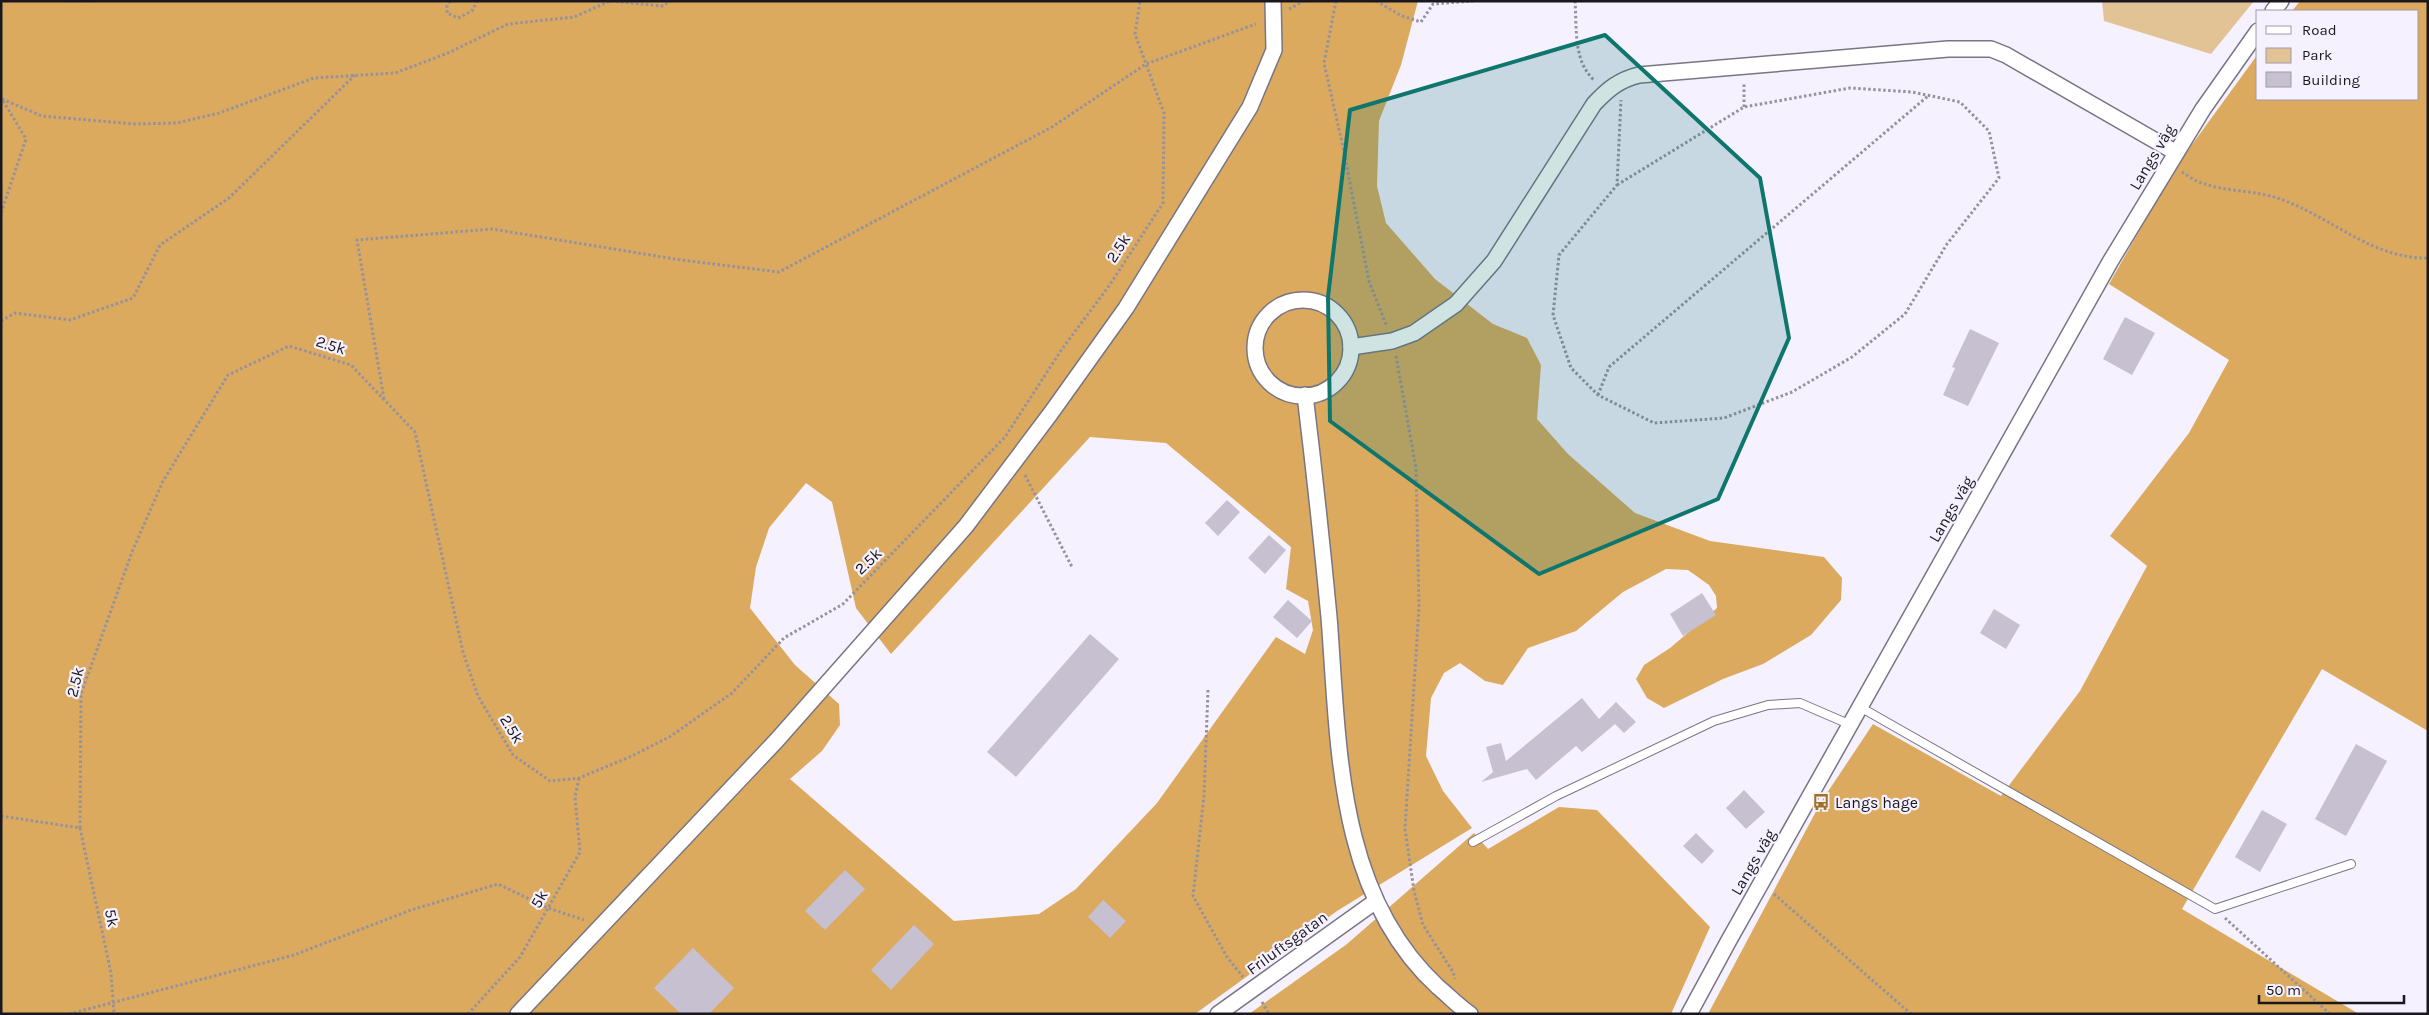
<svg xmlns="http://www.w3.org/2000/svg" width="2429" height="1015" font-family="Karla,sans-serif">
  <rect width="100%" height="100%" fill="#f6f1ff"/>
  <polygon fill="#e2c395" points="2102,1 2254,1 2211,54 2104,21"/>
  <g fill="#dbaa5f" fill-rule="evenodd">
    <path d="M 1,1 L 1418,1 L 1401,65 L 1379,121 L 1377,186 L 1386,223 L 1435,279 L 1493,324 L 1527,338 L 1541,365 L 1537,419 L 1568,454 L 1635,513 L 1710,541 L 1824,557 L 1842,578 L 1841,600 L 1811,635 L 1763,664 L 1723,679 L 1664,708 L 1647,698 L 1636,679 L 1644,665 L 1670,648 L 1717,608 L 1716,596 L 1709,585 L 1688,570 L 1666,569 L 1623,592 L 1576,631 L 1528,648 L 1503,685 L 1485,681 L 1460,663 L 1444,673 L 1431,698 L 1426,756 L 1443,791 L 1472,828 L 1337,911 L 1195,1014 L 1,1014 ZM 1090,437 L 1166,443 L 1291,547 L 1286,589 L 1308,601 L 1313,630 L 1305,654 L 1276,637 L 1157,803 L 1076,889 L 1039,914 L 954,921 L 790,779 L 822,751 L 840,725 L 839,704 L 795,665 L 750,608 L 756,567 L 769,528 L 806,483 L 832,502 L 856,608 L 891,654 Z"/>
    <polygon points="2300,1 2428,1 2428,731 2322,669 2182,909 2359,1014 1708,1014 1821,802 1873,724 2001,796 2080,691 2147,566 2110,536 2189,433 2229,360 2109,284 2175,168 2258,54 2258,99 2418,99 2418,11 2292,11"/>
    <polygon points="1559,807 1597,810 1710,927 1671,1014 1249,1014 1347,944 1474,833 1488,849"/>
  </g>
  <g fill="#c6c0d0">
    <polygon points="2125,317 2155,333 2132,375 2103,359"/>
    <polygon points="1970,329 1999,343 1968,406 1943,395 1955,368 1952,367"/>
    <polygon points="1227,500 1240,512 1218,536 1205,523"/>
    <polygon points="1269,535 1286,550 1265,574 1248,558"/>
    <polygon points="1702,593 1716,615 1683,636 1670,614"/>
    <polygon points="1288,600 1312,621 1297,638 1273,617"/>
    <polygon points="1994,609 2020,625 2006,649 1980,633"/>
    <polygon points="1090,634 1119,659 1016,777 987,752"/>
    <polygon points="1582,698 1599,719 1616,702 1636,722 1624,733 1615,724 1582,752 1576,746 1536,780 1527,769 1481,782 1493,772 1486,747 1501,743 1506,761"/>
    <polygon points="2356,744 2387,761 2346,836 2315,819"/>
    <polygon points="1744,790 1765,812 1746,829 1726,808"/>
    <polygon points="2262,810 2287,824 2260,872 2235,857"/>
    <polygon points="1696,833 1714,851 1702,864 1683,846"/>
    <polygon points="845,870 865,889 825,930 805,911"/>
    <polygon points="1103,900 1126,921 1110,938 1088,917"/>
    <polygon points="914,925 934,944 891,990 871,970"/>
    <polygon points="693,948 734,988 709,1014 681,1014 654,988"/>
  </g>
  <g fill="none" stroke-linecap="round" stroke-linejoin="round">
    <g stroke="#797583" stroke-width="10">
      <g id="lane">
        <polyline points="1860,707 2215,909 2351,864"/>
        <polyline points="1473,842 1556,796 1714,721 1768,705 1800,703 1851,725"/>
      </g>
    </g>
    <g stroke="#797583" stroke-width="18">
      <g id="street">
        <polyline points="2273,11 2281,1"/>
        <circle cx="1303" cy="348" r="48"/>
        <path d="M 1351,347 L 1392,341 L 1414,333 L 1456,304 L 1494,261 L 1594,104 C 1608,89 1619,80 1639,75 L 1948,49 L 1991,49 L 2006,55 L 2175,152"/>
        <path d="M 1305,395 C 1314,469 1322,543 1329,617 C 1339,745 1336,893 1438,987 C 1449,996 1458,1006 1470,1014"/>
        <polyline points="518,1014 777,740 966,526 1051,413 1126,308 1250,107 1274,50 1273,1"/>
        <polyline points="1218,1014 1376,901"/>
        <polyline points="1689,1014 1728,942 2110,262 2203,109 2258,31"/>
      </g>
    </g>
    <g stroke="#96929d" stroke-width="3" stroke-dasharray="2.5 2.5" stroke-linecap="butt">
      <polyline points="66,1 94,1"/>
      <polyline points="450,1 447,6 447,13 458,18 472,11 477,1"/>
      <polyline points="611,1 662,6 671,1"/>
      <polyline points="1336,1 1324,63 1343,147 1369,281 1387,327"/>
      <polyline points="1376,1 1402,16 1421,22 1433,4 1473,1"/>
      <path d="M 1575,1 C 1577,28 1573,61 1594,80"/>
      <polyline points="1289,9 1304,1"/>
      <polyline points="2,99 42,116 135,124 177,123 219,113 314,78 395,73 448,53 508,24 574,17 610,1"/>
      <polyline points="1744,107 1744,83"/>
      <path d="M 2182,172 C 2188,176 2195,181 2202,183 C 2226,192 2253,190 2277,198 C 2330,215 2370,259 2428,258"/>
      <polyline points="1617,185 1744,107 1850,88 1912,92 1960,102 1989,131 1999,178 1947,244 1905,314 1852,357 1792,392 1724,418 1654,423 1598,395 1571,368 1553,315 1559,255 1617,185 1621,100"/>
      <polyline points="1,213 26,139 2,99"/>
      <polyline points="1,321 15,313 70,320 133,298 160,245 229,198 355,75"/>
      <polyline points="1396,356 1416,468 1419,607 1405,829 1414,891 1423,925 1453,972 1455,979"/>
      <polyline points="1598,395 1609,367 1928,96"/>
      <polyline points="384,399 357,240 492,229 681,260 779,272 1052,127 1146,64 1256,24"/>
      <polyline points="1025,475 1072,567"/>
      <polyline points="1208,690 1204,796 1193,896 1227,957 1243,977"/>
      <polyline points="1,816 80,828 81,694 132,552 163,481 228,375 289,346 351,365 415,432 463,652 478,696 513,755 550,781 579,778 632,756 671,736 732,693 784,638 843,604 1005,437 1062,349 1109,286 1163,203 1164,113 1135,34 1140,1"/>
      <polyline points="80,828 111,973 114,1014"/>
      <polyline points="1774,894 1911,1014"/>
      <polyline points="2225,918 2330,1014"/>
      <polyline points="1262,1002 1269,1014"/>
      <polyline points="69,1014 294,955 411,910 498,884 548,908 584,920"/>
      <polyline points="468,1014 520,957 580,852 575,797 579,778"/>
    </g>
    <use href="#lane" stroke="#fff" stroke-width="8"/>
    <use href="#street" stroke="#fff" stroke-width="15"/>
  </g>
  <path fill="#0f766e" fill-opacity="0.2" stroke="#0f766e" stroke-width="4" stroke-linejoin="round" d="M 1605,35 L 1760,178 L 1789,338 L 1718,499 L 1539,574 L 1330,421 L 1328,297 L 1350,110 Z"/>
  <defs>
    <g id="bus-bare" transform="scale(1.35)"><path d="M-5-6H5V4H4V6H2V4H-2V6H-4V4H-5ZM-3.5-4V0h7V-4ZM-3.5 1.2v1.5H-2V1.2ZM2 1.2v1.5H3.5V1.2Z" fill="#9f7123" stroke="#f6f1ff" stroke-width="2.5" paint-order="stroke"/></g>
  </defs>
  <g fill-rule="evenodd">
    <use href="#bus-bare" x="1821" y="802"/>
  </g>
  <g text-anchor="middle" dominant-baseline="central" stroke-width="4.5" stroke-linejoin="round" paint-order="stroke">
    <g font-size="16" fill="#1a181e" stroke="#f6f1ff">
      <text transform="translate(2152 157) rotate(-59)">Langs väg</text>
      <text transform="translate(1118 248) rotate(-57)">2.5k</text>
      <text transform="translate(331 345) rotate(17)">2.5k</text>
      <text transform="translate(1951 509) rotate(-60)">Langs väg</text>
      <text transform="translate(868 561) rotate(-44)">2.5k</text>
      <text transform="translate(75 682) rotate(-76)">2.5k</text>
      <text transform="translate(512 729) rotate(59)">2.5k</text>
      <text transform="translate(1753 862) rotate(-60)">Langs väg</text>
      <text transform="translate(539 899) rotate(-60)">5k</text>
      <text transform="translate(112 918) rotate(78)">5k</text>
      <text transform="translate(1287 943) rotate(-36)">Friluftsgatan</text>
    </g>
    <g font-size="16" fill="#1a181e" stroke="#f6f1ff" text-anchor="start">
      <text x="1835" y="802">Langs hage</text>
    </g>
  </g>
  <rect width="2429" height="1015" fill="none" stroke="#1a181e" stroke-width="5"/>
  <rect x="2256" y="10" width="162" height="90" fill="#f6f1ff" stroke="#9e9aa5"/>
  <rect x="2266" y="26" width="25" height="8" fill="#ffffff" stroke="#9e9aa5"/>
  <text x="2302" y="35" font-size="15" fill="#1a181e">Road</text>
  <rect x="2266" y="48" width="25" height="15" fill="#e2c395" stroke="#9e9aa5"/>
  <text x="2302" y="60" font-size="15" fill="#1a181e">Park</text>
  <rect x="2266" y="72" width="25" height="15" fill="#c6c0d0" stroke="#9e9aa5"/>
  <text x="2302" y="85" font-size="15" fill="#1a181e">Building</text>
  <path d="M2259 995v8h145v-8" fill="none" stroke="#1a181e" stroke-width="2.5"/>
  <text x="2266" y="995" font-size="15" fill="#1a181e" stroke="#f6f1ff" stroke-width="4" paint-order="stroke">50 m</text>
</svg>
